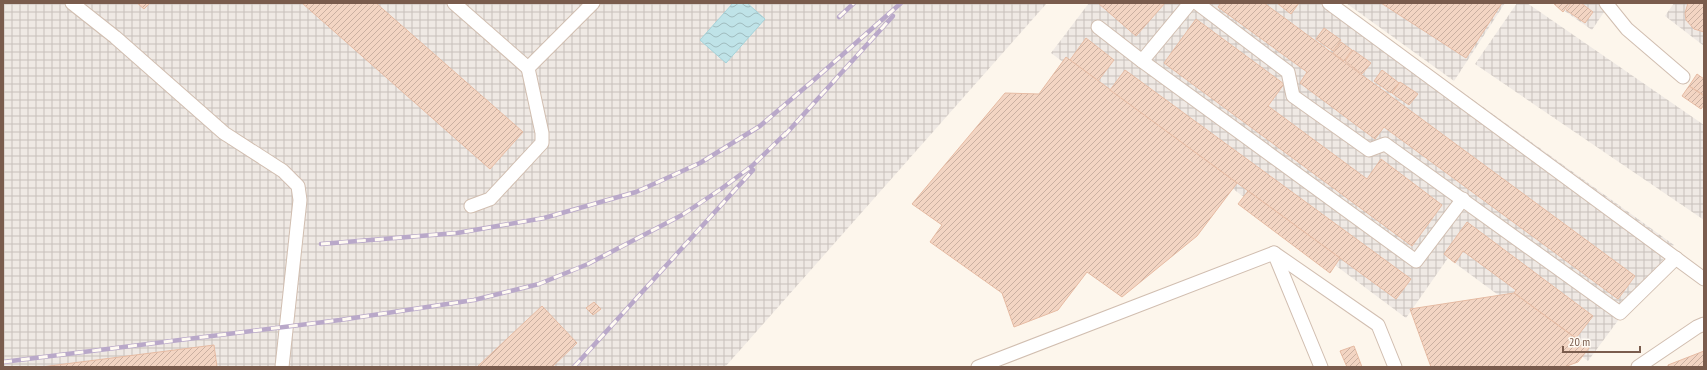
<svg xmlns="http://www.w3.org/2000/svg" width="1707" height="370" font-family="'PT Sans Narrow',sans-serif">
  <defs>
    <pattern id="industrial-grid" width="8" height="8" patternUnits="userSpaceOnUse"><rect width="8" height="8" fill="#efe9e4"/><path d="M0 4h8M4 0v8" fill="none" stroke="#c7c0bb"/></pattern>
    <pattern id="water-waves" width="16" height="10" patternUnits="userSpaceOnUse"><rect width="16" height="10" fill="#bfe3e8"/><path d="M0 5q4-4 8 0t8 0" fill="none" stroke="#a0bbbe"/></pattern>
    <pattern id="building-hatch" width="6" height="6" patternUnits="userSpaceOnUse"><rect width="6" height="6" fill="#f3d5c3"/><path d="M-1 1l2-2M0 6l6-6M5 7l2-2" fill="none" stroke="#cab0a1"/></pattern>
  </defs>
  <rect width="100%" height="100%" fill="#fdf6ec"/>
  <g fill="url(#industrial-grid)">
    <polygon points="3,3 1047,3 725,367 3,367"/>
    <polygon points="1089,3 1339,3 1674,245 1588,361 1448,258 1406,318 1051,53"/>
    <polygon points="1346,3 1505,3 1454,81"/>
    <polygon points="1517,3 1527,3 1704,125 1704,220 1475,64"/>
    <polygon points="1553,3 1610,3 1592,30"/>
    <polygon points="1674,3 1704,3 1704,46 1665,16"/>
  </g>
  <polygon fill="url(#water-waves)" stroke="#a5d3da" points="733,3 747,3 765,19 726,63 700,40"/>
  <g fill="url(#building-hatch)" stroke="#e6bba3">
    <polygon points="137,3 150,3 144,9"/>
    <polygon points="302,3 376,3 523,132 490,169"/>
    <polygon points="1098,3 1165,3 1136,36"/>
    <polygon points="1221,3 1264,3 1635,276 1618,299 1384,127 1375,139 1300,83 1307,72 1218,7"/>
    <polygon points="1277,3 1299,3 1291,14"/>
    <polygon points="1381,3 1502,3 1466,58"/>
    <polygon points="1553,3 1569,3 1563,12"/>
    <polygon points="1571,3 1581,3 1593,12 1585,23 1566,10"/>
    <polygon points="1688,3 1704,3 1704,32 1694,29 1686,20 1685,13"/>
    <polygon points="1196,19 1284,84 1268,106 1367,179 1381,159 1442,205 1412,246 1164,63"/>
    <polygon points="1324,28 1341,40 1333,51 1316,39"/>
    <polygon points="1086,38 1114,60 1098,81 1070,60"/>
    <polygon points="1341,42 1352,50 1344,61 1333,53"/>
    <polygon points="1353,50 1371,63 1362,74 1345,61"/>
    <polygon points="1066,57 1237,183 1197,236 1122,297 1087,272 1058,310 1014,327 1002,293 930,242 942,225 912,204 1005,93 1039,94"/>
    <polygon points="1125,70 1411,279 1396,299 1110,90"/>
    <polygon points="1382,70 1399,83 1391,93 1374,81"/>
    <polygon points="1697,74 1704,79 1704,95 1689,86"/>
    <polygon points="1400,82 1418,94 1409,105 1392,93"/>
    <polygon points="1689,86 1704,96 1704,105 1701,109 1682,96"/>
    <polygon points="1248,191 1340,258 1330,273 1238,204"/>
    <polygon points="1467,222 1593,316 1576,338 1514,293 1516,290 1463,251 1455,263 1444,254"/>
    <polygon points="1514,293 1589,348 1578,362 1564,367 1431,367 1410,309"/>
    <polygon points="594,302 601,309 593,315 586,308"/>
    <polygon points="542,306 577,343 552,367 477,367"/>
    <polygon points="214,345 217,367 41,367"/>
    <polygon points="1354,346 1362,367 1347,367 1340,351"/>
    <polygon points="1704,351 1704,367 1668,367 1668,365"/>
  </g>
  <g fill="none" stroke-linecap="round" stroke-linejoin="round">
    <g stroke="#d1beb0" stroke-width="15">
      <g id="service">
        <polyline points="72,3 115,37 224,133 283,171 298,186 300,200 282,367"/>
        <polyline points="454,3 528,68 593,3"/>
        <polyline points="1190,3 1142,61 1416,261 1463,199"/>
        <polyline points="1197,3 1288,72 1293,96 1369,150 1385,144 1620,313 1676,258"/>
        <polyline points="1329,3 1704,279"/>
        <polyline points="1606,3 1627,29 1683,77"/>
        <polyline points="1098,27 1142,61"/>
        <polyline points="471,206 490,199 542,143 542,133 528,68"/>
        <polyline points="1274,253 1378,325 1395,367"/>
        <polyline points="978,367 1274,253 1321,367"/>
        <polyline points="1638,367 1697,327 1704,324"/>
      </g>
    </g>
    <use href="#service" stroke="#fff" stroke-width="13"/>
    <g stroke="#b9a8c9" stroke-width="4.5">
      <g id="rail">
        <polyline points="839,17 854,3"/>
        <polyline points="784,136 893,16"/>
        <polyline points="321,244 457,233 544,218 636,192 700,163 760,126 815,79 901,3"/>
        <polyline points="3,362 340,320 474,300 539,284 588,264 682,215 721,189 752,166 786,133"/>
        <polyline points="574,367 753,170"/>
      </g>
    </g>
    <use href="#rail" stroke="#fffaf3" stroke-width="3" stroke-dasharray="9" stroke-linecap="butt"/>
  </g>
  <rect width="1707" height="370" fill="none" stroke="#7a5c4d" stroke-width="8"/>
  <path d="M1563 346v6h77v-6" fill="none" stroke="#7a5c4d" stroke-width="2"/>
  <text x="1569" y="346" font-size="12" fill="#7a5c4d" stroke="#fffaf3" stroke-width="3" paint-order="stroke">20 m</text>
</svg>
